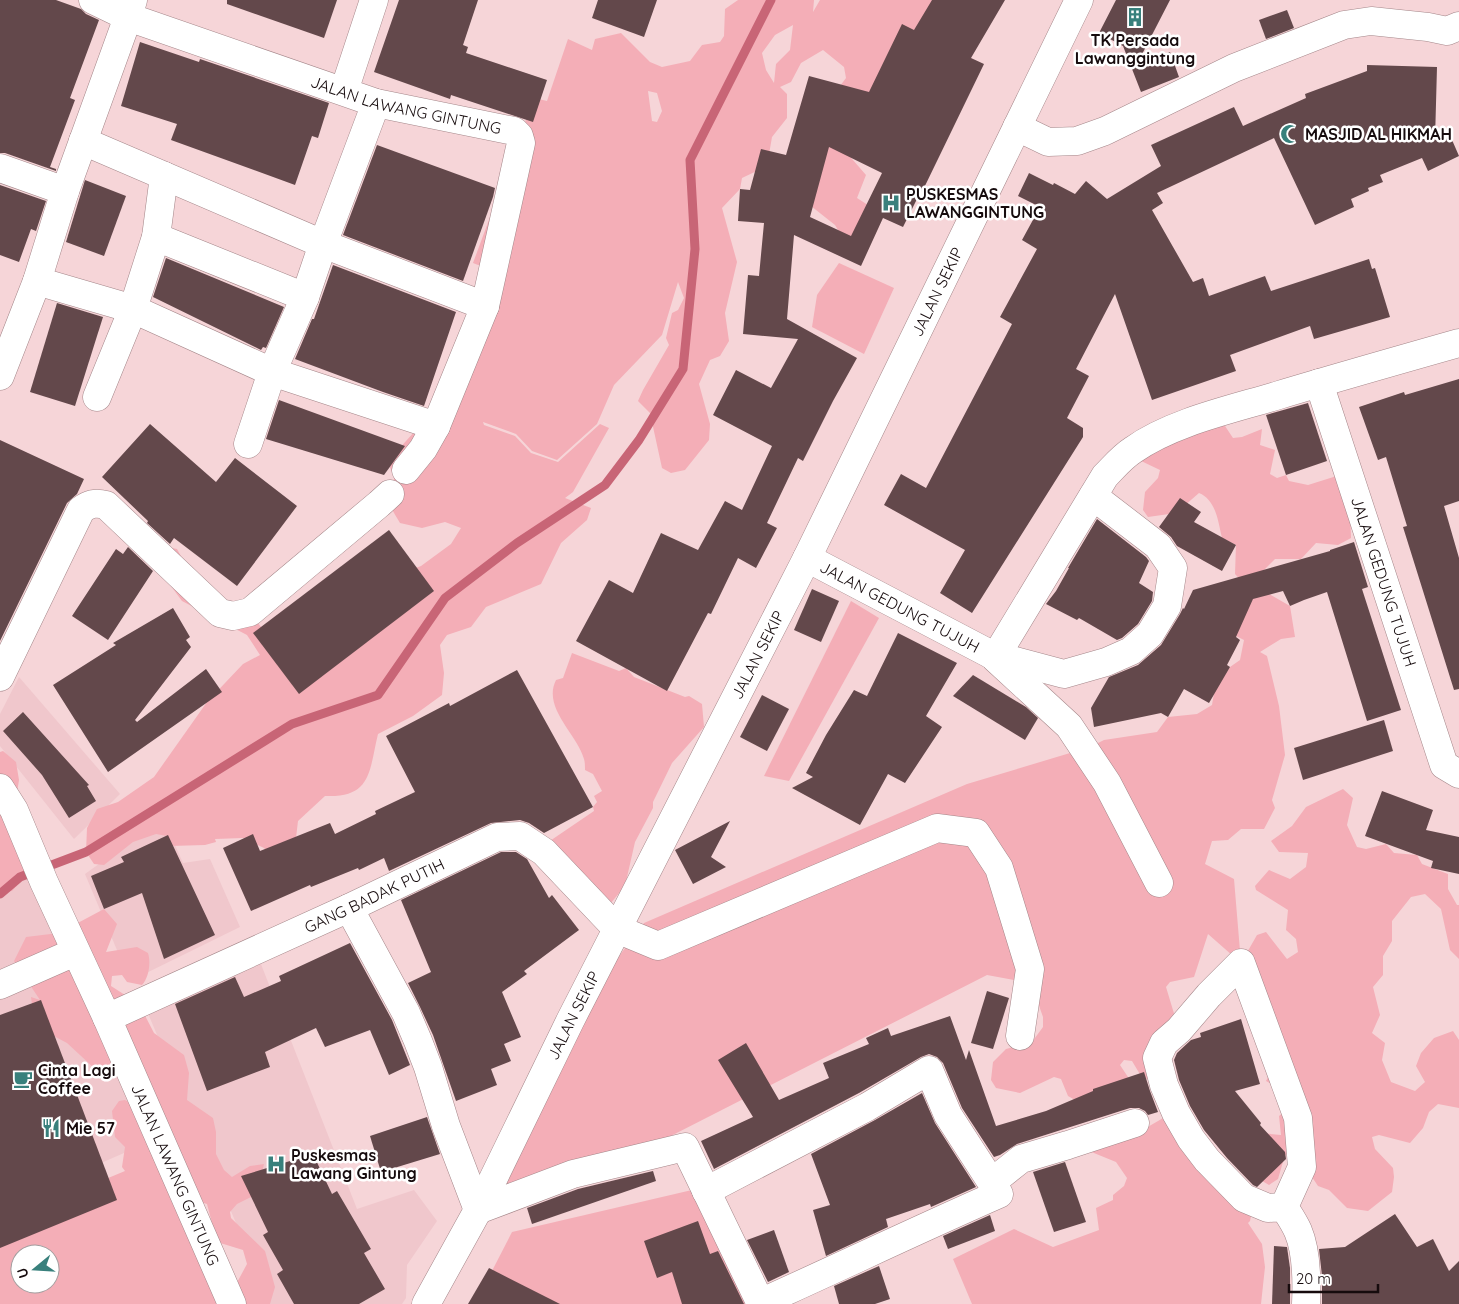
<svg xmlns="http://www.w3.org/2000/svg" width="1459" height="1304" font-family="Quicksand,sans-serif">
  <rect width="100%" height="100%" fill="#f6d5d8"/>
  <g fill="#f0c7cc">
    <polygon points="19,677 120,794 74,839 0,746 0,714"/>
    <polygon points="0,816 5,821 147,1143 0,1207"/>
    <polygon points="163,818 183,863 210,859 240,927 130,981 85,874"/>
    <polygon points="257,954 357,1209 414,1190 437,1221 407,1265 406,1298 402,1304 270,1304 147,1011"/>
  </g>
  <g fill="#f4aeb7" fill-rule="evenodd">
    <path d="M 738,0 L 814,0 L 813,12 L 820,0 L 935,0 L 931,2 L 932,14 L 846,152 L 866,175 L 857,198 L 871,207 L 873,230 L 844,240 L 835,225 L 811,206 L 834,94 L 846,78 L 844,67 L 823,50 L 801,63 L 791,82 L 780,87 L 787,94 L 787,118 L 772,137 L 767,166 L 742,178 L 740,189 L 722,208 L 737,262 L 725,313 L 729,341 L 720,356 L 710,360 L 699,384 L 710,424 L 709,440 L 685,470 L 671,473 L 662,468 L 650,413 L 638,401 L 643,390 L 669,345 L 666,338 L 672,313 L 678,310 L 684,298 L 678,282 L 662,335 L 614,385 L 597,424 L 557,460 L 532,451 L 516,434 L 483,422 L 484,425 L 515,436 L 531,453 L 558,462 L 600,424 L 609,428 L 573,492 L 565,498 L 591,508 L 587,520 L 561,543 L 541,584 L 486,607 L 471,627 L 447,635 L 440,645 L 444,673 L 442,695 L 413,716 L 378,734 C 369,771 372,798 325,796 L 298,821 L 294,855 L 278,864 L 264,848 L 243,838 L 215,839 L 216,842 L 205,845 L 170,846 L 167,836 L 156,834 L 133,842 L 104,865 L 94,864 L 86,852 L 87,828 L 97,809 L 118,802 L 154,777 L 207,702 L 243,664 L 260,655 L 247,635 L 182,601 L 168,582 L 167,547 L 177,549 L 198,587 L 215,599 L 243,604 L 269,637 L 402,573 L 421,566 L 451,544 L 461,528 L 445,522 L 422,528 L 400,523 C 389,505 384,497 395,477 L 387,462 L 425,420 L 457,412 L 433,403 L 496,272 L 473,263 L 534,98 L 547,101 L 568,39 L 592,50 L 595,39 L 621,33 L 650,62 L 662,67 L 690,61 L 702,45 L 720,42 L 724,36 L 725,9 ZM 793,25 L 790,50 L 776,64 L 774,83 L 766,70 L 762,53 L 775,35 ZM 648,91 L 657,93 L 662,111 L 657,122 L 652,121 Z"/>
    <polygon points="839,263 894,288 864,354 812,327 817,295"/>
    <path d="M 1215,411 L 1233,438 L 1242,437 L 1262,429 L 1260,445 L 1275,450 L 1270,474 L 1277,478 L 1286,475 L 1289,481 L 1308,485 L 1343,474 L 1350,505 L 1351,538 L 1338,545 L 1316,543 L 1301,559 L 1275,559 L 1264,570 L 1269,594 L 1290,606 L 1295,637 L 1281,639 L 1260,652 L 1267,656 L 1279,706 L 1285,755 L 1272,800 L 1275,808 L 1264,829 L 1241,829 L 1228,840 L 1212,841 L 1205,864 L 1234,879 L 1241,963 L 1208,934 L 1194,977 L 1170,982 L 1166,987 L 1179,1030 L 1157,1043 L 1152,1035 L 1153,1075 L 1147,1079 L 1141,1076 L 1132,1061 L 1124,1060 L 1120,1065 L 1134,1086 L 1075,1100 L 1068,1096 L 1061,1079 L 1054,1077 L 1020,1093 L 996,1088 L 991,1080 L 993,1062 L 1006,1049 L 1032,1042 L 1043,1027 L 1043,1017 L 1037,1000 L 1024,996 L 1014,980 L 987,975 L 661,1141 L 500,1190 L 570,1021 L 644,923 L 967,784 L 1090,747 L 1104,740 L 1157,732 L 1168,717 L 1197,714 L 1212,705 L 1215,687 L 1230,667 L 1240,660 L 1244,640 L 1232,634 L 1248,588 L 1235,574 L 1236,545 L 1222,538 C 1218,521 1216,500 1199,493 L 1176,513 L 1148,517 L 1143,510 L 1145,492 L 1158,478 L 1160,470 L 1139,460 Z"/>
    <polygon points="851,601 879,618 789,781 764,776"/>
    <path d="M 572,653 L 619,671 L 626,668 L 634,677 L 685,697 L 689,696 L 702,704 L 704,727 L 672,763 L 653,802 L 653,808 L 635,842 L 625,886 L 610,904 L 544,845 L 594,811 L 593,807 L 597,802 L 594,796 L 602,791 L 593,774 L 585,770 C 585,767 585,762 584,759 C 577,734 542,708 556,680 L 563,678 Z"/>
    <polygon points="3,751 16,762 19,780 14,812 31,857 26,876 12,891 0,893 0,752"/>
    <polygon points="1343,789 1353,798 1347,825 1357,847 1366,849 1386,844 1394,853 1417,855 1422,864 1448,874 1448,889 1457,905 1459,905 1459,959 1450,950 1441,909 1425,894 1411,897 1392,921 1392,941 1383,956 1383,975 1373,987 1380,1015 1372,1033 1385,1043 1382,1060 1391,1082 1415,1091 1425,1082 1416,1066 1421,1053 1434,1038 1453,1031 1459,1040 1459,1108 1438,1104 1429,1112 1423,1128 1410,1143 1379,1135 1372,1137 1375,1149 1393,1168 1394,1177 1392,1192 1368,1211 1347,1208 1329,1190 1318,1186 1306,1168 1302,1146 1285,1155 1278,1179 1269,1185 1235,1165 1261,1133 1281,1135 1279,1116 1290,1107 1286,1092 1266,1081 1274,1065 1245,956 1257,935 1266,932 1287,959 1298,952 1296,939 1286,930 1288,910 1256,890 1255,886 1269,870 1290,879 1306,867 1308,853 1279,852 1271,841 1292,826 1306,807"/>
    <path d="M 104,909 L 117,924 L 106,952 L 137,947 L 148,953 C 151,962 149,978 142,985 L 127,982 L 122,975 L 112,976 L 111,986 L 139,1004 L 154,1033 L 184,1055 L 189,1073 L 187,1100 L 213,1118 L 216,1132 L 216,1154 L 224,1170 L 232,1177 L 250,1166 L 264,1164 L 257,1194 L 237,1204 L 230,1212 L 231,1218 L 265,1251 L 275,1287 L 270,1304 L 239,1304 L 234,1288 L 247,1264 L 243,1250 L 217,1242 L 207,1204 L 197,1201 L 227,1304 L 0,1304 L 0,1223 L 125,1171 L 122,1167 L 125,1147 L 115,1137 L 112,1111 L 119,1101 L 125,1100 L 142,1110 L 147,1083 L 94,1068 L 67,1043 L 35,1026 L 31,997 L 40,1000 L 14,961 L 26,937 L 59,933 ZM 20,1254 L 50,1254 L 50,1284 L 20,1284 Z"/>
    <polygon points="1170,1114 1207,1160 1217,1151 1252,1211 1250,1221 1248,1223 1262,1244 1265,1267 1261,1304 972,1304 953,1259 1014,1229 1053,1247 1099,1230 1096,1208 1113,1200 1113,1195 1124,1186 1127,1178 1116,1162 1089,1151 1146,1128"/>
    <polygon points="692,1190 751,1304 475,1304 512,1232"/>
  </g>
  <g fill="none" stroke-linecap="round" stroke-linejoin="round">
    <polyline stroke="#c86576" stroke-width="9" points="0,894 20,877 86,852 292,724 378,695 445,598 517,543 605,485 639,440 683,369 695,249 690,160 771,0"/>
  </g>
  <g fill="#63484b" fill-rule="evenodd">
    <polygon points="0,0 56,0 81,9 86,14 99,20 70,98 75,100 50,167 56,169 56,171 5,153 0,153"/>
    <polygon points="227,0 337,0 324,38 227,4"/>
    <polygon points="399,0 478,0 463,45 468,47 466,53 547,80 533,122 451,95 450,99 374,72"/>
    <polygon points="598,0 657,0 644,37 592,18"/>
    <path d="M 932,0 L 1005,0 L 971,58 L 984,64 L 922,192 L 921,191 L 903,227 L 883,218 L 861,266 L 794,235 L 787,319 L 857,358 L 833,401 L 803,461 L 798,458 L 767,523 L 777,528 L 756,568 L 738,558 L 711,614 L 708,613 L 667,691 L 576,641 L 609,580 L 633,593 L 661,533 L 698,550 L 725,501 L 742,510 L 772,446 L 713,415 L 736,370 L 771,388 L 798,339 L 743,334 L 748,275 L 759,276 L 764,223 L 738,221 L 740,189 L 750,190 L 761,149 L 786,155 L 809,76 L 869,92 L 902,24 L 914,30 ZM 829,147 L 882,173 L 851,236 L 810,217 Z"/>
    <polygon points="1116,0 1170,0 1137,64 1170,52 1179,77 1141,92 1123,46 1099,33"/>
    <polygon points="1287,10 1294,28 1266,39 1259,20"/>
    <polygon points="140,42 199,62 200,59 329,103 318,138 312,136 295,185 171,140 177,124 121,106"/>
    <polygon points="1367,65 1437,67 1435,140 1449,133 1459,156 1428,171 1422,158 1380,175 1383,182 1368,188 1369,191 1351,199 1354,207 1315,225 1274,138 1157,193 1163,203 1152,210 1193,282 1203,278 1209,296 1265,276 1271,291 1369,259 1372,269 1375,268 1390,317 1314,339 1310,326 1230,355 1236,371 1152,400 1115,294 1076,369 1089,376 1067,418 1083,428 1083,437 972,613 940,593 965,550 884,505 901,474 926,488 1012,324 1000,317 1037,249 1022,240 1040,207 1018,196 1029,173 1053,185 1054,183 1075,194 1086,181 1107,199 1161,166 1151,145 1234,107 1243,126 1306,98 1305,94 1367,71"/>
    <polygon points="377,145 495,188 493,197 463,281 343,235"/>
    <polygon points="85,180 126,196 104,256 66,242"/>
    <polygon points="0,185 46,201 36,231 31,229 19,262 0,255"/>
    <polygon points="166,258 284,307 266,348 263,347 261,350 153,297"/>
    <polygon points="333,265 456,312 424,406 383,392 295,359 312,319 314,319"/>
    <polygon points="57,303 103,317 75,406 30,392"/>
    <polygon points="1459,379 1459,501 1444,506 1459,558 1459,689 1454,690 1403,527 1407,526 1386,457 1378,460 1359,407 1404,392 1405,395"/>
    <polygon points="279,400 405,446 384,475 266,439"/>
    <polygon points="1308,403 1327,461 1286,475 1266,415"/>
    <polygon points="150,424 216,482 235,458 297,506 237,586 174,538 170,544 147,523 148,521 102,477"/>
    <polygon points="0,440 84,479 77,494 67,503 0,641"/>
    <polygon points="1180,498 1201,512 1194,522 1236,545 1222,571 1177,546 1171,537 1159,527"/>
    <polygon points="1097,519 1146,557 1149,561 1139,583 1153,592 1152,601 1138,624 1122,638 1117,640 1079,618 1077,620 1046,604 1056,591 1069,568 1068,568"/>
    <polygon points="389,530 434,591 299,694 253,633"/>
    <polygon points="1354,542 1368,587 1362,589 1401,710 1367,721 1327,592 1304,600 1290,606 1283,591 1253,599 1236,637 1240,640 1227,665 1230,667 1209,703 1184,689 1168,717 1161,713 1094,727 1091,708 1109,677 1138,665 1161,645 1180,614 1183,608 1184,609 1193,590 1330,551 1330,550"/>
    <polygon points="128,547 153,571 108,640 72,616 116,549 123,554"/>
    <polygon points="812,589 839,601 821,642 794,630"/>
    <polygon points="173,608 190,637 186,640 191,647 135,720 137,722 206,669 222,692 108,772 53,685 116,645 113,643"/>
    <polygon points="898,633 957,663 926,716 942,727 905,783 888,774 860,825 792,788 813,777 806,773 826,735 854,690 867,696"/>
    <polygon points="517,670 593,807 544,833 529,823 520,820 491,823 389,871 384,858 359,870 358,868 311,887 310,885 251,911 223,848 253,834 260,851 330,823 335,834 376,814 375,811 415,792 386,736 449,703 450,706"/>
    <polygon points="973,675 1026,707 1038,718 1025,740 953,696"/>
    <polygon points="762,695 789,709 767,751 740,737"/>
    <polygon points="23,712 89,785 87,786 96,801 69,818 42,775 3,731"/>
    <polygon points="1384,720 1393,751 1303,780 1294,748"/>
    <polygon points="1382,791 1433,810 1426,830 1459,837 1459,874 1431,868 1433,861 1365,836"/>
    <polygon points="730,821 711,857 726,867 693,884 675,850"/>
    <polygon points="168,835 215,935 164,959 142,893 104,909 91,876 124,862 121,857"/>
    <polygon points="501,852 516,852 527,859 549,898 552,895 579,930 524,971 527,974 502,992 521,1037 504,1044 511,1061 491,1069 497,1085 456,1101 433,1035 420,1007 408,983 431,972 401,900"/>
    <polygon points="350,943 392,1020 410,1065 389,1075 370,1030 325,1047 316,1028 265,1052 270,1067 207,1091 175,1004 235,977 244,997 281,981 279,976"/>
    <polygon points="987,991 1009,998 993,1049 971,1043"/>
    <polygon points="41,1000 117,1200 0,1248 0,1015"/>
    <polygon points="950,1016 966,1060 969,1050 996,1126 1046,1111 1093,1091 1093,1089 1144,1072 1150,1091 1158,1112 1148,1115 1145,1111 1139,1108 1130,1108 1017,1144 1000,1155 994,1157 962,1108 943,1063 937,1057 929,1054 921,1057 859,1093 714,1169 701,1141 753,1117 718,1060 746,1043 779,1100 829,1078 823,1063 869,1044 866,1038 888,1028 891,1036"/>
    <polygon points="1241,1019 1260,1084 1235,1091 1261,1123 1260,1125 1285,1152 1286,1159 1257,1187 1253,1185 1227,1158 1204,1130 1190,1106 1179,1080 1174,1060 1177,1053 1191,1040 1201,1037 1200,1033"/>
    <polygon points="922,1093 935,1123 976,1187 931,1207 930,1204 886,1219 888,1227 826,1256 813,1210 830,1205 811,1154 875,1120"/>
    <polygon points="427,1117 440,1154 381,1172 370,1136"/>
    <polygon points="313,1154 332,1194 337,1191 371,1249 364,1253 385,1289 359,1304 294,1304 277,1274 283,1270 263,1235 268,1232 241,1176"/>
    <polygon points="1065,1162 1086,1222 1054,1232 1033,1172"/>
    <polygon points="653,1171 656,1181 532,1224 527,1208 578,1189"/>
    <polygon points="1395,1214 1417,1247 1433,1239 1449,1271 1459,1261 1459,1304 1322,1304 1322,1276 1319,1249 1345,1247"/>
    <polygon points="990,1215 995,1231 948,1249 943,1236"/>
    <polygon points="698,1221 710,1254 718,1251 744,1304 682,1304 672,1272 657,1278 644,1241"/>
    <polygon points="774,1230 789,1272 768,1282 747,1240"/>
    <polygon points="1274,1246 1287,1247 1290,1268 1290,1304 1272,1304"/>
    <polygon points="879,1266 890,1299 875,1304 839,1304 834,1286"/>
    <polygon points="489,1268 560,1304 468,1304"/>
  </g>
  <g fill="none" stroke-linecap="round" stroke-linejoin="round">
    <g stroke="#a48689" stroke-width="29">
      <g id="street">
        <path id="s1" d="M 93,0 L 128,17 L 376,103 L 514,131 L 519,136 L 521,143 L 485,306 L 436,426 L 423,449 L 406,470"/>
        <polyline points="344,91 374,0"/>
        <polyline points="1017,127 1048,142 1077,141 1105,131 1234,68 1344,25 1371,21 1428,27 1447,31 1459,26"/>
        <polyline points="83,141 323,244 485,306"/>
        <polyline points="0,168 65,191"/>
        <polyline points="156,237 305,297"/>
        <polyline points="37,281 133,309 272,372 436,426"/>
        <polyline points="0,376 37,281 65,191 128,17 133,0"/>
        <path id="s2" d="M 1319,383 L 1444,765 L 1459,774"/>
        <polyline points="97,397 133,309 156,237 164,176"/>
        <polyline points="248,444 272,372 305,297 323,244 376,103"/>
        <path id="s3" d="M 807,558 L 992,655 L 999,651 L 1105,476 C 1114,467 1122,457 1133,450 C 1172,422 1233,409 1279,395 C 1339,377 1399,360 1459,343"/>
        <polyline points="992,655 1064,674 1106,662 1131,651 1150,634 1167,606 1173,568 1158,546 1093,496"/>
        <polyline points="995,658 1069,726 1107,783 1159,883"/>
        <path d="M 0,677 L 81,510 C 89,504 95,502 106,505 L 220,613 L 233,616 L 250,612 L 379,504 L 390,494"/>
        <polyline points="349,908 406,1013 418,1041 428,1067 446,1126 478,1210 573,1174 685,1147 761,1304"/>
        <polyline points="0,985 75,952"/>
        <path id="s4" d="M 107,1018 L 349,908 L 497,837 L 520,836 L 544,852 L 617,929 L 658,946 L 937,828 L 976,833 L 999,868 L 1030,969 L 1020,1036"/>
        <polyline points="992,1182 1021,1159 1068,1145 1135,1123"/>
        <path d="M 706,1191 L 867,1107 L 929,1070 L 948,1115 L 999,1194 C 919,1229 840,1267 760,1303"/>
        <path d="M 1284,1207 L 1302,1167 L 1298,1118 L 1241,963 L 1209,995 L 1179,1030 L 1164,1043 L 1157,1058 L 1164,1085 L 1176,1113 L 1191,1139 L 1207,1160 L 1244,1198 L 1268,1208 L 1284,1207 C 1289,1215 1294,1222 1298,1231 C 1307,1252 1307,1282 1306,1304"/>
        <path id="s5" d="M 426,1304 L 478,1210 L 570,1021 L 807,558 L 1079,0"/>
      </g>
    </g>
    <g stroke="#a48689" stroke-width="29">
      <g id="secondary">
        <path id="s6" d="M 0,788 L 14,810 L 44,882 L 107,1018 L 232,1304"/>
      </g>
    </g>
    <use href="#street" stroke="#fff" stroke-width="28"/>
    <use href="#secondary" stroke="#fff" stroke-width="28"/>
  </g>
  <defs>
    <g id="building-bare" transform="scale(1.5)"><path d="M-4-6H4V6H1V3H-1V6H-4ZM-2.5-4.3h1.7v1.8h-1.7ZM.8-4.3h1.7v1.8H.8ZM-2.5-1h1.7V.8h-1.7ZM.8-1h1.7V.8H.8Z" fill="#38807c" stroke="#fff" stroke-width="2.5" paint-order="stroke"/></g>
    <g id="mosque-bare" transform="scale(1.5)"><path d="M3.5-4.9A6 6 0 1 0 3.5 4.9A5 5 0 1 1 3.5-4.9Z" fill="#38807c" stroke="#fff" stroke-width="2.5" paint-order="stroke"/></g>
    <g id="hospital-bare" transform="scale(1.5)"><path d="M-5-5h3v3.5h4V-5h3V5h-3V1.5h-4V5h-3Z" fill="#38807c" stroke="#fff" stroke-width="2.5" paint-order="stroke"/></g>
    <g id="cafe-bare" transform="scale(1.5)"><path d="M-5.5-4.5H6V0H3Q3 3.5 0 3.5H-2.5Q-5.5 3.5-5.5 0ZM3-3.2v2h1.7v-2ZM-6 4.5H4V6H-6Z" fill="#38807c" stroke="#fff" stroke-width="2.5" paint-order="stroke"/></g>
    <g id="restaurant-bare" transform="scale(1.5)"><path d="M-5-6h1v4h1v-4h1v4h1v-4h1v5L-1.5 .5V6h-2V.5L-5-1ZM5-6V6H3V1.5H1.5Q1.5-4 5-6Z" fill="#38807c" stroke="#fff" stroke-width="2.5" paint-order="stroke"/></g>
  </defs>
  <g fill-rule="evenodd">
    <use href="#building-bare" x="1135" y="17"/>
    <use href="#mosque-bare" x="1290" y="134"/>
    <use href="#hospital-bare" x="891" y="203"/>
    <use href="#cafe-bare" x="23" y="1079"/>
    <use href="#restaurant-bare" x="51" y="1128"/>
    <use href="#hospital-bare" x="276" y="1164"/>
  </g>
  <g text-anchor="middle" dominant-baseline="central" stroke-width="5" stroke-linejoin="round" paint-order="stroke">
    <g font-size="16" font-weight="bold" fill="#160b0d" stroke="#fff" text-anchor="start">
      <text x="1135" y="40" text-anchor="middle">TK Persada<tspan x="1135" dy="18">Lawanggintung</tspan></text>
      <text x="1305" y="134">MASJID AL HIKMAH</text>
      <text x="906" y="194">PUSKESMAS<tspan x="906" dy="18">LAWANGGINTUNG</tspan></text>
      <text x="38" y="1070">Cinta Lagi<tspan x="38" dy="18">Coffee</tspan></text>
      <text x="66" y="1128">Mie 57</text>
      <text x="291" y="1155">Puskesmas<tspan x="291" dy="18">Lawang Gintung</tspan></text>
    </g>
    <g font-size="16" fill="#160b0d" stroke="#fff">
      <text stroke="none"><textPath href="#s1" startOffset="331">JALAN LAWANG GINTUNG</textPath></text>
      <text stroke="none"><textPath href="#s5" startOffset="1134">JALAN SEKIP</textPath></text>
      <text stroke="none"><textPath href="#s2" startOffset="209">JALAN GEDUNG TUJUH</textPath></text>
      <text stroke="none"><textPath href="#s3" startOffset="105">JALAN GEDUNG TUJUH</textPath></text>
      <text stroke="none"><textPath href="#s5" startOffset="729">JALAN SEKIP</textPath></text>
      <text stroke="none"><textPath href="#s4" startOffset="294">GANG BADAK PUTIH</textPath></text>
      <text stroke="none"><textPath href="#s5" startOffset="324">JALAN SEKIP</textPath></text>
      <text stroke="none"><textPath href="#s6" startOffset="425">JALAN LAWANG GINTUNG</textPath></text>
    </g>
  </g>
  <g transform="translate(35 1269) rotate(252)"><circle r="24" fill="#ffffff" stroke="#a29d9e"/>
  <path d="M0-4L9 19L0 12L-9 19Z" fill="#38807c"/>
  <text y="-8" font-size="14" font-weight="bold" text-anchor="middle" fill="#160b0d">U</text>
  </g>
  <path d="M1289 1284v8h89v-8" fill="none" stroke="#160b0d" stroke-width="2.5"/>
  <text x="1296" y="1284" font-size="15" fill="#160b0d" stroke="#ffffff" stroke-width="4" paint-order="stroke">20 m</text>
</svg>
